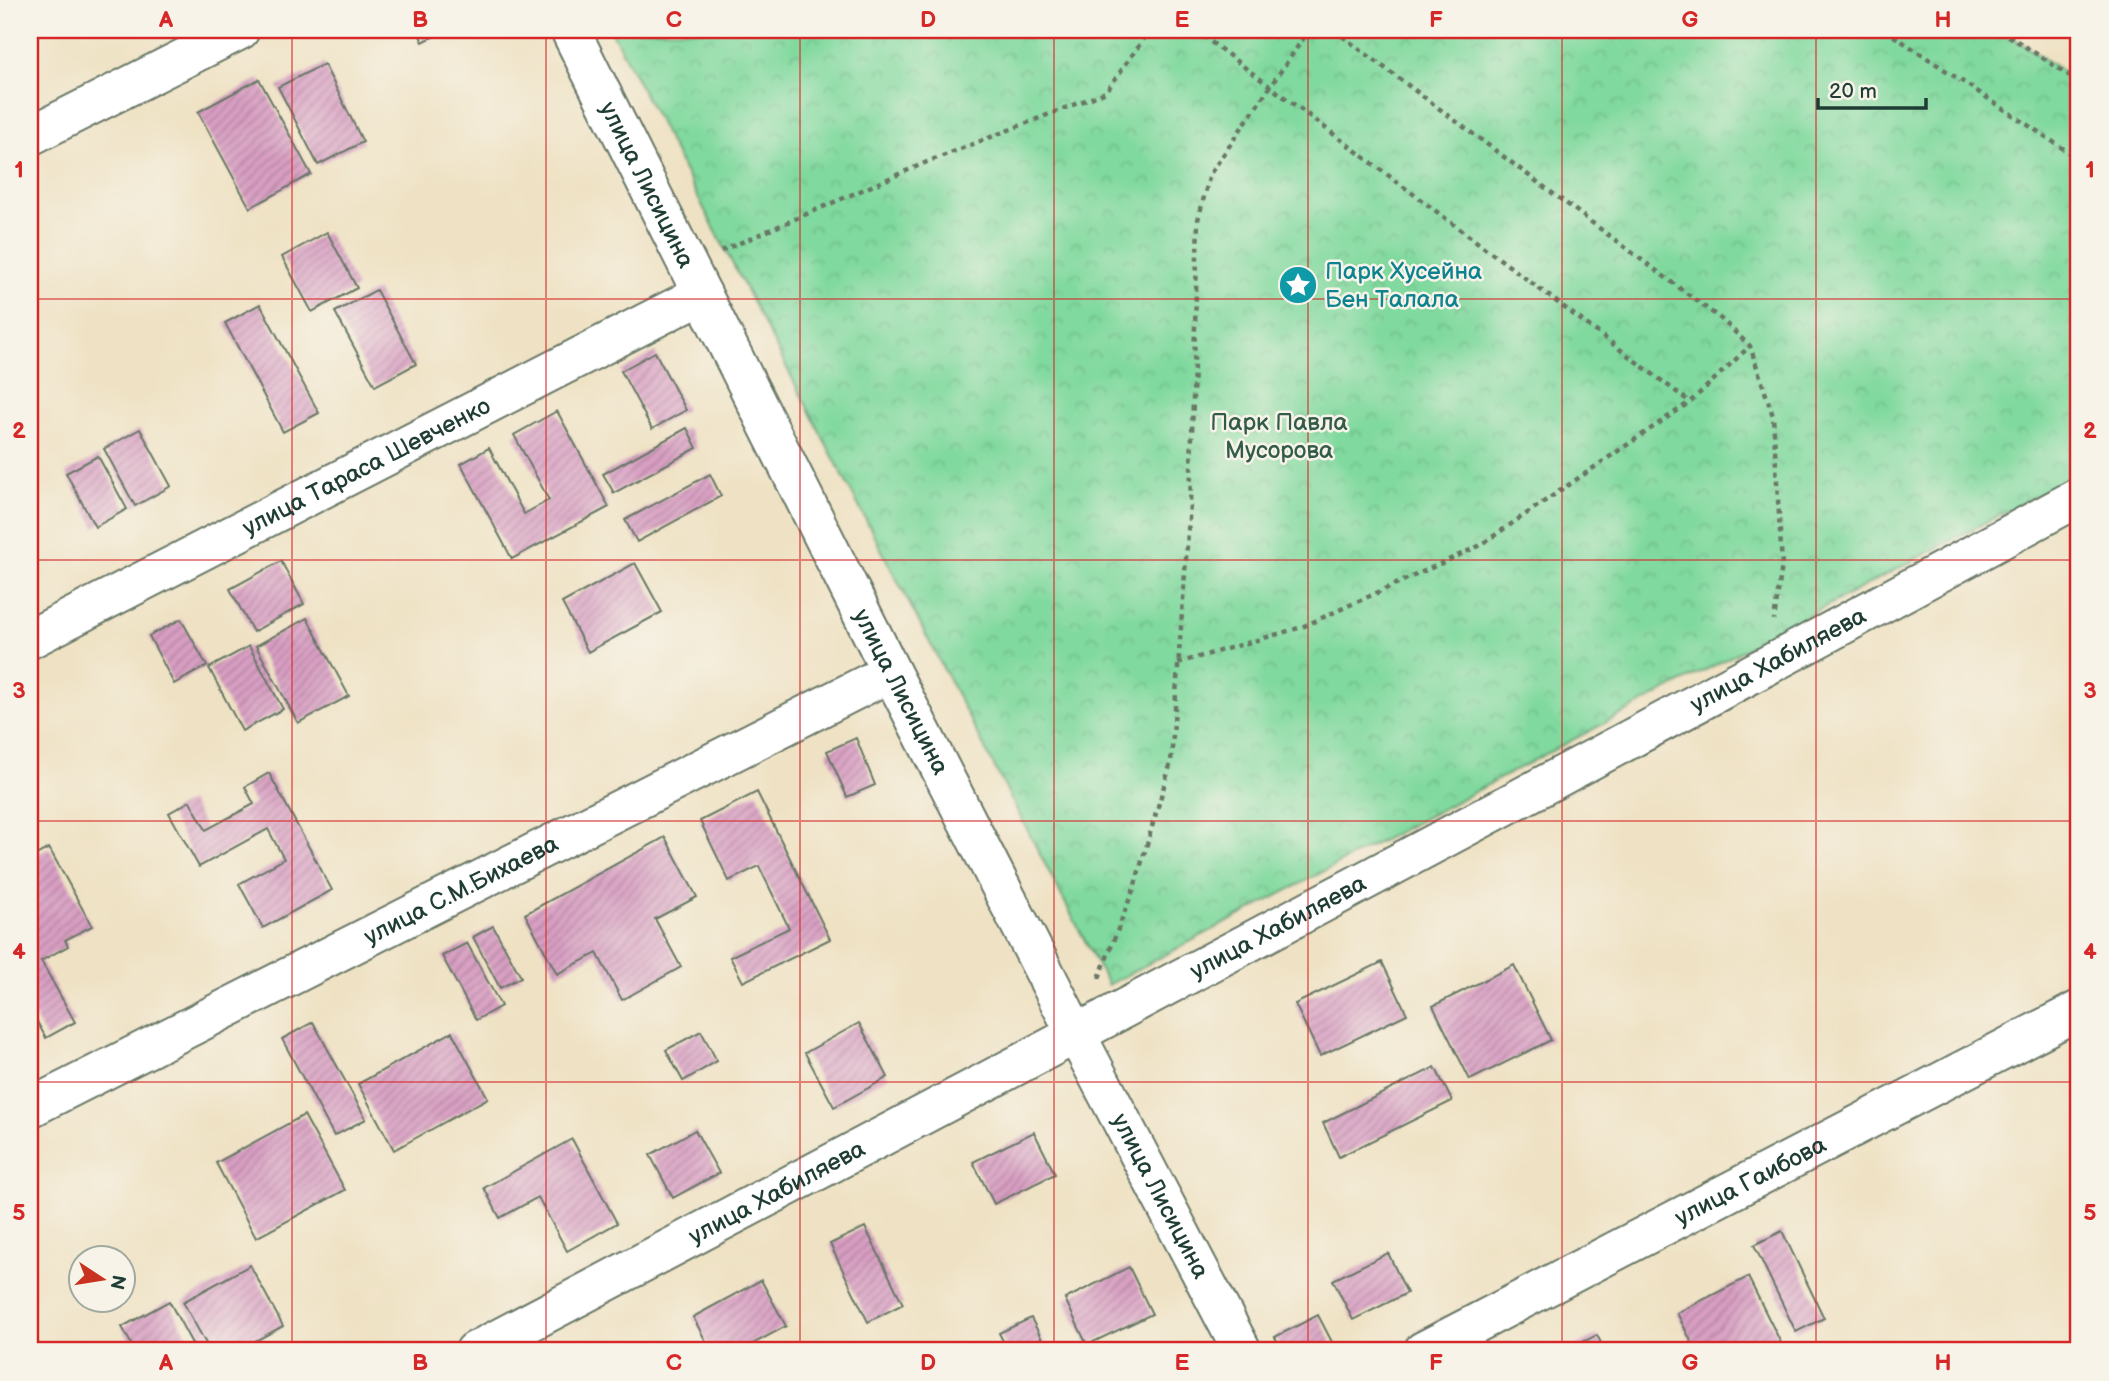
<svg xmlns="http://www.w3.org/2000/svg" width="2109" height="1381" font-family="'Balsamiq Sans',sans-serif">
  <defs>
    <pattern id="park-crowns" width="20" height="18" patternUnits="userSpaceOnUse" patternTransform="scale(1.75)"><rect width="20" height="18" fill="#80d99e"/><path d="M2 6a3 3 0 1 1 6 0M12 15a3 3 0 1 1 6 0" fill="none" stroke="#6ebb89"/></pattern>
    <pattern id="building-hatch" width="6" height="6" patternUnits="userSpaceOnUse" patternTransform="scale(1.75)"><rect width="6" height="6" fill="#d99fc3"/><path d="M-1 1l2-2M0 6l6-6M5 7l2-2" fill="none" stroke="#af839f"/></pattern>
  </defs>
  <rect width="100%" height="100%" fill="#f7f3e8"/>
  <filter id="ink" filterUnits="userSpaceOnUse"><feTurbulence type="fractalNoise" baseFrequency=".0143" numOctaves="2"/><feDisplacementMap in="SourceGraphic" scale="14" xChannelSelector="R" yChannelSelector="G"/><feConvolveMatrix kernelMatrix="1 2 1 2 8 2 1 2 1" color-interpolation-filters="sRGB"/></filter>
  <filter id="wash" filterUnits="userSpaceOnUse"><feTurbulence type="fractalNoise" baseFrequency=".00686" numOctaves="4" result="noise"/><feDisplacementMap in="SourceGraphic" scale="28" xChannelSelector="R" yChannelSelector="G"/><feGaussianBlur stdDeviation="1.57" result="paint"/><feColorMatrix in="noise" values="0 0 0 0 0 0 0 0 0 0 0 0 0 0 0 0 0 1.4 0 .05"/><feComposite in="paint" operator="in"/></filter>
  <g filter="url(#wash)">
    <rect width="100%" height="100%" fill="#efe2c4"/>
    <polygon fill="url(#park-crowns)" stroke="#508b69" stroke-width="2" points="611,30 2002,30 2079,83 2079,473 1108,985"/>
    <g id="blocks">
      <g fill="url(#building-hatch)">
        <polygon points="417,30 446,30 423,42"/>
        <polygon points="324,64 363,142 318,165 278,87"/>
        <polygon points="259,79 311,174 250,208 198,112"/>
        <polygon points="327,232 357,288 312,312 282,257"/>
        <polygon points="376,290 416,364 375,386 335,312"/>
        <polygon points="260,304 319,413 283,432 225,323"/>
        <polygon points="655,352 686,410 652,429 621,371"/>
        <polygon points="557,411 609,507 512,559 461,464 489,448 524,514 549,500 514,435"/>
        <polygon points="687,428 697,448 614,493 603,474"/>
        <polygon points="140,429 171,486 135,506 104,449"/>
        <polygon points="98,456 127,509 95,527 66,473"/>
        <polygon points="710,474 721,496 637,542 625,520"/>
        <polygon points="281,561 304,604 253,632 230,589"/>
        <polygon points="635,563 662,612 588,652 562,603"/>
        <polygon points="307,618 349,696 298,723 256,646"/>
        <polygon points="181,619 207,666 174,684 149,636"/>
        <polygon points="249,646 283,709 242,731 209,668"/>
        <polygon points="856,738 875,785 847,797 827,751"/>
        <polygon points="269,773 332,890 263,928 239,884 284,859 268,829 199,867 169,813 190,801 206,830 254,804 245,787"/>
        <polygon points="757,792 830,939 743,982 730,957 789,928 759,866 729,881 700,821"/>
        <polygon points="665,837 697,897 655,919 681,967 622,1000 597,953 557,974 525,914"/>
        <polygon points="49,848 92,926 65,940 68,946 41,961 75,1022 46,1038 30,1009 30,858"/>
        <polygon points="493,926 521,977 500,988 473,937"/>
        <polygon points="467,943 501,1006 476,1020 442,956"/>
        <polygon points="1382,962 1407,1014 1320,1056 1295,1004"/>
        <polygon points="1514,965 1551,1040 1470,1080 1433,1006"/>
        <polygon points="313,1022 366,1119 334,1136 282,1039"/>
        <polygon points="859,1023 888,1077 834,1107 805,1053"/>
        <polygon points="701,1031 717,1061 683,1081 666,1050"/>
        <polygon points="452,1032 488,1098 394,1150 358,1084"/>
        <polygon points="1435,1067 1452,1101 1339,1157 1323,1123"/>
        <polygon points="304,1115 345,1190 256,1238 216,1163"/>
        <polygon points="695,1130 719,1173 673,1198 650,1155"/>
        <polygon points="1034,1132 1055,1174 994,1204 973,1162"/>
        <polygon points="572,1139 617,1223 567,1251 538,1197 500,1218 484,1188"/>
        <polygon points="865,1227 903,1304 868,1322 830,1244"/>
        <polygon points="1782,1231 1824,1318 1796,1332 1754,1245"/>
        <polygon points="1388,1253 1407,1293 1353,1320 1333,1280"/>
        <polygon points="250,1265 283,1326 237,1351 210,1351 183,1302"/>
        <polygon points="1129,1267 1152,1314 1087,1345 1065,1299"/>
        <polygon points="1748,1277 1785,1351 1696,1351 1677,1313"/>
        <polygon points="761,1280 786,1326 740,1351 711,1351 693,1317"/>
        <polygon points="169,1301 196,1351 135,1351 122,1327"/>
        <polygon points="1318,1315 1332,1342 1314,1351 1282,1351 1275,1337"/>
        <polygon points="1031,1318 1048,1351 1008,1351 999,1333"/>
        <polygon points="1597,1335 1605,1351 1564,1351"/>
      </g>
    </g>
  </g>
  <g filter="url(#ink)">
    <use href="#blocks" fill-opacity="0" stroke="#687766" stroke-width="2"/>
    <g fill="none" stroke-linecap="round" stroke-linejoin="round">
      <g stroke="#687766" stroke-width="42">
        <g id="street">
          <polyline points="30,136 240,30"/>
          <path id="s1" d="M 30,639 L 702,294"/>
          <path id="s2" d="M 30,1108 L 891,672"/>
          <path id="s3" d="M 475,1351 C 1011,1069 1547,786 2079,497"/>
          <path id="s4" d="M 1423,1351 L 2079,1010"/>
        </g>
      </g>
      <g stroke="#687766" stroke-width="42">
        <g id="secondary">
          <path id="s5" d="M 570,30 L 891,672 L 1076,1034 L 1242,1351"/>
        </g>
      </g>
      <g stroke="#687766" stroke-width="4.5" stroke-dasharray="5 5" stroke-linecap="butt">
        <polyline points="1195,30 1690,402"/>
        <polyline points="1334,30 1721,319 1750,346 1773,416 1782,565 1774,620"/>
        <polyline points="1885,30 2079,159"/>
        <polyline points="2000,30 2079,82"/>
        <polyline points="721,251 927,162 1106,92 1150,30"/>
        <polyline points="1178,663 1302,627 1479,546 1690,402 1750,346"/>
        <polyline points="1099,978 1135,885 1171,762 1190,505 1198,220 1210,174 1309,30"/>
      </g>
      <use href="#street" stroke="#fff" stroke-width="38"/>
      <use href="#secondary" stroke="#fff" stroke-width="38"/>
    </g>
  </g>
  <path fill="none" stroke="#d62828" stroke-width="2" stroke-opacity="0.55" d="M 292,30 L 292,1351M 546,30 L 546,1351M 800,30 L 800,1351M 1054,30 L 1054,1351M 1308,30 L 1308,1351M 1562,30 L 1562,1351M 1816,30 L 1816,1351M 30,299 L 2079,299M 30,560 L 2079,560M 30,821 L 2079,821M 30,1082 L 2079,1082"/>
  <defs>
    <g id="sight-disc" transform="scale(2.0125)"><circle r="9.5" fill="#0f9aa8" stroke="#f7f3e8"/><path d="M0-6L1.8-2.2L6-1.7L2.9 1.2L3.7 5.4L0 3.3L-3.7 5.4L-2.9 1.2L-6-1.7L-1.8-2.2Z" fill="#fff"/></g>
  </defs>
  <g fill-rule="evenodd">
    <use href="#sight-disc" x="1298" y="285"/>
  </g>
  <g text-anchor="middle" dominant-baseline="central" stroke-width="5" stroke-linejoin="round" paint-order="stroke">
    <g font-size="24" fill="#1f3d34" stroke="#f7f3e8">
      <text stroke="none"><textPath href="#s5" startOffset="173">улица Лисицина</textPath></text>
      <text stroke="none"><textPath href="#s1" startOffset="378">улица Тараса Шевченко</textPath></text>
      <text stroke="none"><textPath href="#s3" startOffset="1475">улица Хабиляева</textPath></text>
      <text stroke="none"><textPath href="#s5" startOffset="740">улица Лисицина</textPath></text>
      <text stroke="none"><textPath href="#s2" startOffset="483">улица С.М.Бихаева</textPath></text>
      <text stroke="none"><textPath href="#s3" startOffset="908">улица Хабиляева</textPath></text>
      <text stroke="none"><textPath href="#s4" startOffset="369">улица Гаибова</textPath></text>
      <text stroke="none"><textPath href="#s3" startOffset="341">улица Хабиляева</textPath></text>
      <text stroke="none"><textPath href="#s5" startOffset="1307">улица Лисицина</textPath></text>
    </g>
    <g font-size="24" fill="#0d838f" stroke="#f7f3e8" text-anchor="start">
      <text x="1325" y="271">Парк Хусейна<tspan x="1325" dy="28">Бен Талала</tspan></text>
    </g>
    <g font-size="24" fill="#325c49" stroke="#f7f3e8">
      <text x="1279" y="422">Парк Павла<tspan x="1279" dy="28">Мусорова</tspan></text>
    </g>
  </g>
  <rect width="2109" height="1381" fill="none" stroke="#f7f3e8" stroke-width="77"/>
  <g transform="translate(102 1279) rotate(102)"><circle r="33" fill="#f7f3e8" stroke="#a1aaa0" stroke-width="2"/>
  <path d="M0-5L12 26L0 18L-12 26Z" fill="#c8321e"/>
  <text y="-10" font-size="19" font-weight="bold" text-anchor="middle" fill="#1f3d34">N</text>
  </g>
  <path d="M1818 98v10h108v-10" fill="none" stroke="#1f3d34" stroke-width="3.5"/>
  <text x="1829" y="98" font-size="21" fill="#1f3d34" stroke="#f7f3e8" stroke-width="5" paint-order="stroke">20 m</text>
  <rect x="38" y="38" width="2032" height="1304" fill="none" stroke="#d62828" stroke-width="2.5"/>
  <g font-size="23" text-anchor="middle" font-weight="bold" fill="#d62828">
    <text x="166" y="27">A</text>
    <text x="420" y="27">B</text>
    <text x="674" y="27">C</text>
    <text x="928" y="27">D</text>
    <text x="1182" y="27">E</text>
    <text x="1436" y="27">F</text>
    <text x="1690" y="27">G</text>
    <text x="1943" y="27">H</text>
    <text x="19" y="177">1</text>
    <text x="2090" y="177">1</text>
    <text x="19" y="438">2</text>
    <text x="2090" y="438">2</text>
    <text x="19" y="698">3</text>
    <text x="2090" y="698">3</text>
    <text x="19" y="959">4</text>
    <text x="2090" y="959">4</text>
    <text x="19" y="1220">5</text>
    <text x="2090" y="1220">5</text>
    <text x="166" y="1370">A</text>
    <text x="420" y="1370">B</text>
    <text x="674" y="1370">C</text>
    <text x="928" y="1370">D</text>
    <text x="1182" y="1370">E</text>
    <text x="1436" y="1370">F</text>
    <text x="1690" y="1370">G</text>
    <text x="1943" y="1370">H</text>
  </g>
</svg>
